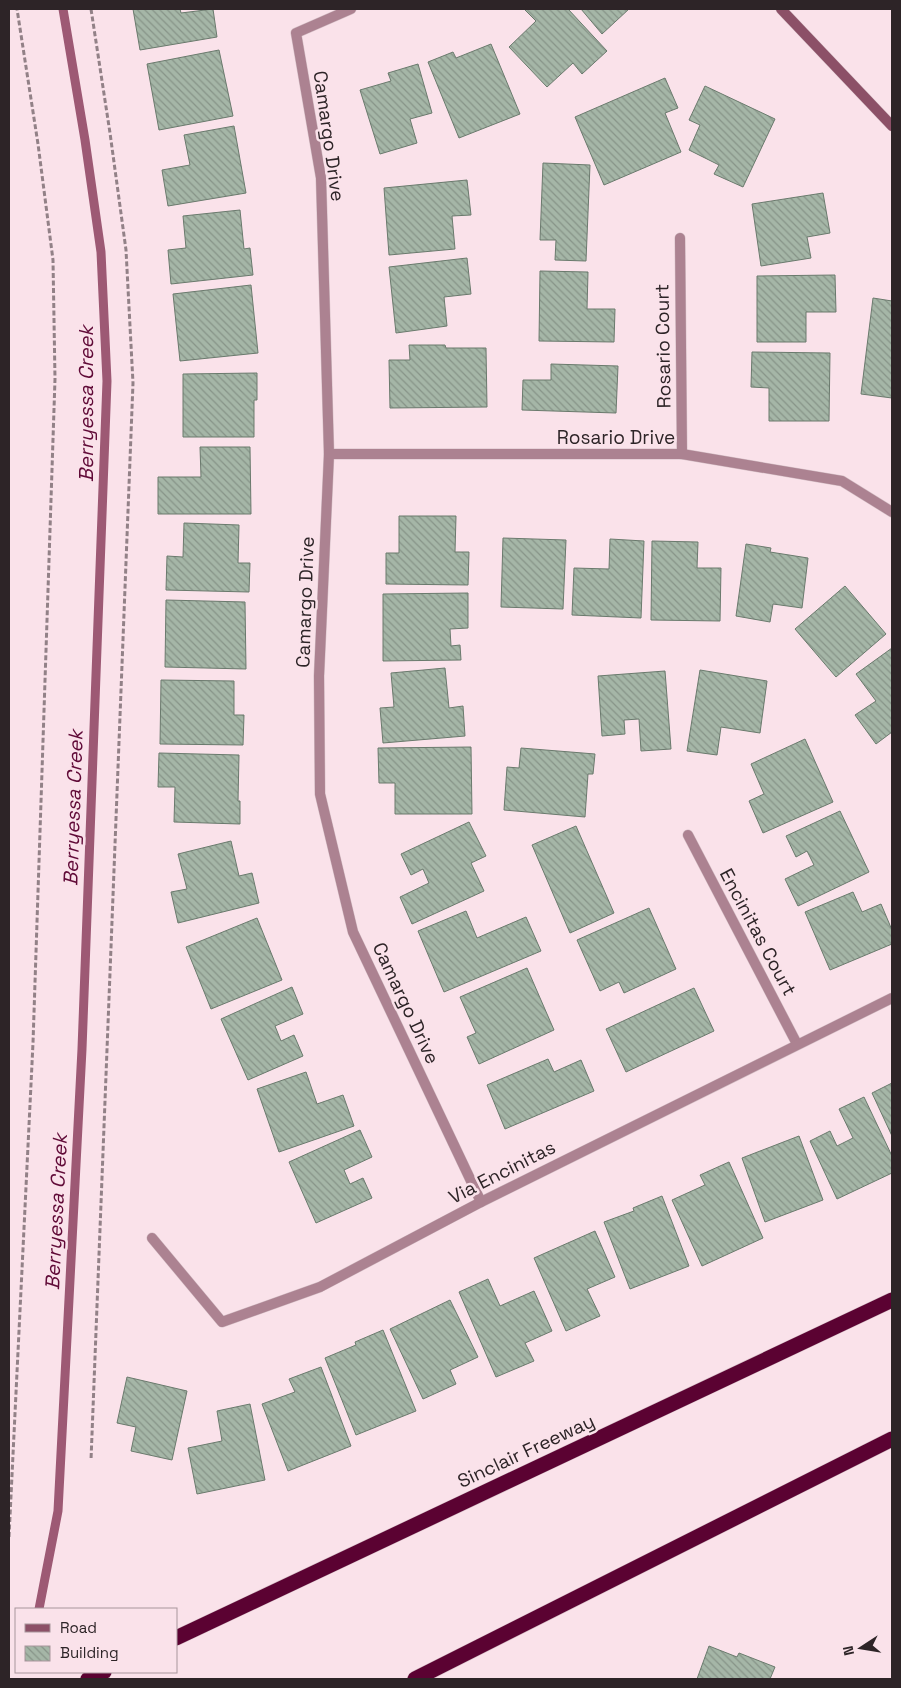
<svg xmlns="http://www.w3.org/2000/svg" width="901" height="1688" font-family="'Space Grotesk',sans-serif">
  <defs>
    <pattern id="building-back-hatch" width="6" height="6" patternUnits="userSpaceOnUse" patternTransform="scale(1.25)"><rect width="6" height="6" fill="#a5b6a7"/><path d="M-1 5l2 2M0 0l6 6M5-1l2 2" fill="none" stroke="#879488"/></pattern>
  </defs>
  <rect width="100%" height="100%" fill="#fae2ea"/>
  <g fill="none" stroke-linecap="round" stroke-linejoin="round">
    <polyline stroke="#9d5974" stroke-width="9" points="39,1609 58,1511 82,1049 107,381 101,252 85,140 63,9"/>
  </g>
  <g fill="url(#building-back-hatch)" stroke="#6a7a6d">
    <polygon points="133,9 180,9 181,13 213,9 217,37 140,50"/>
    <polygon points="524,9 568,9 607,51 582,74 573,63 547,87 509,47 536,21"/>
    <polygon points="581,9 629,9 602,34"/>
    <polygon points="491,44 520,114 459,138 428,62 453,52 456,58"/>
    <polygon points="219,50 233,116 159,130 147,64"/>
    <polygon points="418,64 432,113 410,119 417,143 380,154 360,90 391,81 388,73"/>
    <polygon points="665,78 678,108 665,113 681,152 604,185 575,117"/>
    <polygon points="705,86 775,119 743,187 714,174 719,165 689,150 700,125 689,120"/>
    <polygon points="234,126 246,193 168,206 162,170 190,165 184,135"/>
    <polygon points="543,163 590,165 586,261 555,260 556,240 540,240"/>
    <polygon points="467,180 471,215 452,216 455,249 389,255 384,188"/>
    <polygon points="823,193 830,233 807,237 811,258 761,266 752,204"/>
    <polygon points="240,210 244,249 250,248 253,275 171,284 168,250 186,248 183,216"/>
    <polygon points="467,258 471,294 444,297 447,326 396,333 389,267"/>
    <polygon points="540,271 588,272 587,309 615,309 614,342 539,341"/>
    <polygon points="835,275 836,312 806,312 806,342 757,342 757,276"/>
    <polygon points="251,285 258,353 180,361 173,294"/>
    <polygon points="873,298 892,301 892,398 861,394"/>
    <polygon points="409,345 445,345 446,348 486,348 487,407 390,408 389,360 410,360"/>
    <polygon points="752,352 830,353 829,421 769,421 769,388 751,387"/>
    <polygon points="551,364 618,366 616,413 522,410 523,380 551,380"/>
    <polygon points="257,373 257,400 254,400 254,437 183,437 183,374"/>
    <polygon points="200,447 250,447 251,514 158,514 158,477 201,477"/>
    <polygon points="399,516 456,516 455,552 469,552 468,585 386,584 386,553 399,553"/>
    <polygon points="184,523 239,525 238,563 250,563 249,592 166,590 167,556 183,557"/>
    <polygon points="503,538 566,540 563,609 501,607"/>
    <polygon points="610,539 644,541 641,618 572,615 574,568 609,569"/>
    <polygon points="652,541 698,542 697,568 721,568 720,621 651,620"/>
    <polygon points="746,544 771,548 770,552 808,558 802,608 773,604 770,622 736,616"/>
    <polygon points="845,586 886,634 836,677 795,629"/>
    <polygon points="468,593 468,628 450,629 451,646 460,645 461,660 383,661 383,594"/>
    <polygon points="166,600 245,602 246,669 165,667"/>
    <polygon points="892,648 892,732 876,744 855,715 876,701 856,674"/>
    <polygon points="445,668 449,708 463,706 465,736 383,743 380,708 394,707 391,673"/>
    <polygon points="700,670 767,681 760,733 721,727 717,755 687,751"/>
    <polygon points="665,671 671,749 641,751 639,719 624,720 625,734 602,736 598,676"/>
    <polygon points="161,680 234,681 234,715 244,715 243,745 160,744"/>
    <polygon points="805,739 833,802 763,833 749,801 764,794 751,764"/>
    <polygon points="471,747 472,814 395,814 395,783 379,783 378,748"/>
    <polygon points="521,748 595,754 593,774 588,774 585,817 504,810 507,767 519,768"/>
    <polygon points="159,753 239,755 238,801 240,801 240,824 174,822 175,787 158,787"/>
    <polygon points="840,811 869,872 798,906 785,879 814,865 807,851 796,857 786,836"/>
    <polygon points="469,822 486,856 471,863 484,891 412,924 400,897 429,883 423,869 411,875 401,854"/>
    <polygon points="576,826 614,913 570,933 532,845"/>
    <polygon points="231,841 239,876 252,873 259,903 178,923 171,892 187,889 178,854"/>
    <polygon points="853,892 862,912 881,904 892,930 892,944 830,970 805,912"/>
    <polygon points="649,908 676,969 624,993 619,982 600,991 577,940"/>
    <polygon points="466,911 477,938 526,917 541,951 444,992 418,931"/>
    <polygon points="257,918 282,980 211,1009 186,947"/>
    <polygon points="527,968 554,1030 479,1064 467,1037 476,1033 460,997"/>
    <polygon points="292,987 303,1014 275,1026 281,1041 294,1035 303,1056 248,1080 221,1019"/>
    <polygon points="694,988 714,1031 626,1072 606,1029"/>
    <polygon points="548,1059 554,1072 581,1060 594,1091 505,1129 487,1085"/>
    <polygon points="306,1072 317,1104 343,1095 354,1126 279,1152 257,1089"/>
    <polygon points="892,1083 892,1136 872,1093"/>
    <polygon points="864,1097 892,1156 892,1173 837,1199 810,1141 830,1131 837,1146 853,1138 839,1109"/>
    <polygon points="360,1130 372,1157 344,1170 350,1184 363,1178 372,1198 316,1223 289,1162"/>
    <polygon points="799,1136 823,1200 765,1222 742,1158"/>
    <polygon points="729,1162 763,1238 702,1266 672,1200 705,1185 700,1175"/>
    <polygon points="662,1196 689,1266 630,1289 604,1222 634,1211 633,1208"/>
    <polygon points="595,1231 615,1277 587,1289 600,1316 566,1331 534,1258"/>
    <polygon points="488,1279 500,1306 534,1291 552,1331 525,1343 534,1361 496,1377 459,1292"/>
    <polygon points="450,1300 478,1357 450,1370 456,1384 423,1399 390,1329"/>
    <polygon points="383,1330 416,1411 356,1435 325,1358 356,1345 355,1342"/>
    <polygon points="321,1367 351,1446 288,1471 262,1404 295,1392 289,1379"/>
    <polygon points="127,1377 187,1391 172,1460 131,1451 136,1427 117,1423"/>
    <polygon points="250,1404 265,1480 197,1494 188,1448 222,1441 217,1411"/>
    <polygon points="709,1646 737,1657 739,1653 775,1667 770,1679 697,1679"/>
  </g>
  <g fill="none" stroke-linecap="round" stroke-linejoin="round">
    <g stroke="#d5c0c7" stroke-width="11">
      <g id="minor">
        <polyline points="351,9 296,33 321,178 329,454 319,676 320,794 353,932 481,1202"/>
        <polyline points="680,238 682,454"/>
        <polyline points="329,454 682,454 842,481 892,512"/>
        <polyline points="688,835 797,1044"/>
        <polyline points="152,1238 222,1322 320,1287 481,1202 892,998"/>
      </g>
    </g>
    <g stroke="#d5c0c7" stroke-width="11">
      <polyline id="secondary" points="781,9 892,126"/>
    </g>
    <g stroke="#d5c0c7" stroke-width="16">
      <g id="motorway">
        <polyline points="176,1638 892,1300"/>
        <polyline points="88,1679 104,1672"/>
        <polyline points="415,1679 892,1439"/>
      </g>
    </g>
    <g stroke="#928187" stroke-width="3" stroke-dasharray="5 2.5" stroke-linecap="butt">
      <polyline points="91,9 110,133 126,250 133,383 91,1460"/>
      <polyline points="9,1537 33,1043 55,379 53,260 38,144 17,9"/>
    </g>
    <use href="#minor" stroke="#ac8291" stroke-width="10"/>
    <use href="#secondary" stroke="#8c5067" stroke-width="10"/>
    <use href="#motorway" stroke="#5b0232" stroke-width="15"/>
  </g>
  <g text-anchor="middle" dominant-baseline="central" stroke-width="5" stroke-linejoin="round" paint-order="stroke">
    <g font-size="19" fill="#2d2427" stroke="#fae2ea">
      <text transform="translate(329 136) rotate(82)">Camargo Drive</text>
      <text transform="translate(663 346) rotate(-91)">Rosario Court</text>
      <text x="616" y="437">Rosario Drive</text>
      <text transform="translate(305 602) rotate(-88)">Camargo Drive</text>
      <text transform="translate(758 932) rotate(62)">Encinitas Court</text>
      <text transform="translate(406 1003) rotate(65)">Camargo Drive</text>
      <text transform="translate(502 1172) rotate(-27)">Via Encinitas</text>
      <text transform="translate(526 1451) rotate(-25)">Sinclair Freeway</text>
    </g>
    <g font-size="20" font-style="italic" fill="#600a37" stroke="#fae2ea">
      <text transform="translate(86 404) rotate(-90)">Berryessa Creek</text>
      <text transform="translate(73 808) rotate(-88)">Berryessa Creek</text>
      <text transform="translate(56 1212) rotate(-87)">Berryessa Creek</text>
    </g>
  </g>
  <rect width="901" height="1688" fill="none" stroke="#2d2427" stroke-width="20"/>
  <rect x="15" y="1608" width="162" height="65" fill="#fae2ea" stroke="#a8969c"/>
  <rect x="25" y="1624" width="25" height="8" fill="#8c5067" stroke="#a8969c"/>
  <text x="60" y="1633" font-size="15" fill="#2d2427">Road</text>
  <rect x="25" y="1646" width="25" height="15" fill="url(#building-back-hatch)" stroke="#a8969c"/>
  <text x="60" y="1658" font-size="15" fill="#2d2427">Building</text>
  <g transform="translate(861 1648) rotate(258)" stroke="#fae2ea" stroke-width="4" paint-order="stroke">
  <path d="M0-4L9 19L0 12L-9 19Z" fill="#2d2427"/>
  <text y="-8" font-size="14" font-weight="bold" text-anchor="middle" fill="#2d2427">N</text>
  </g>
</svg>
